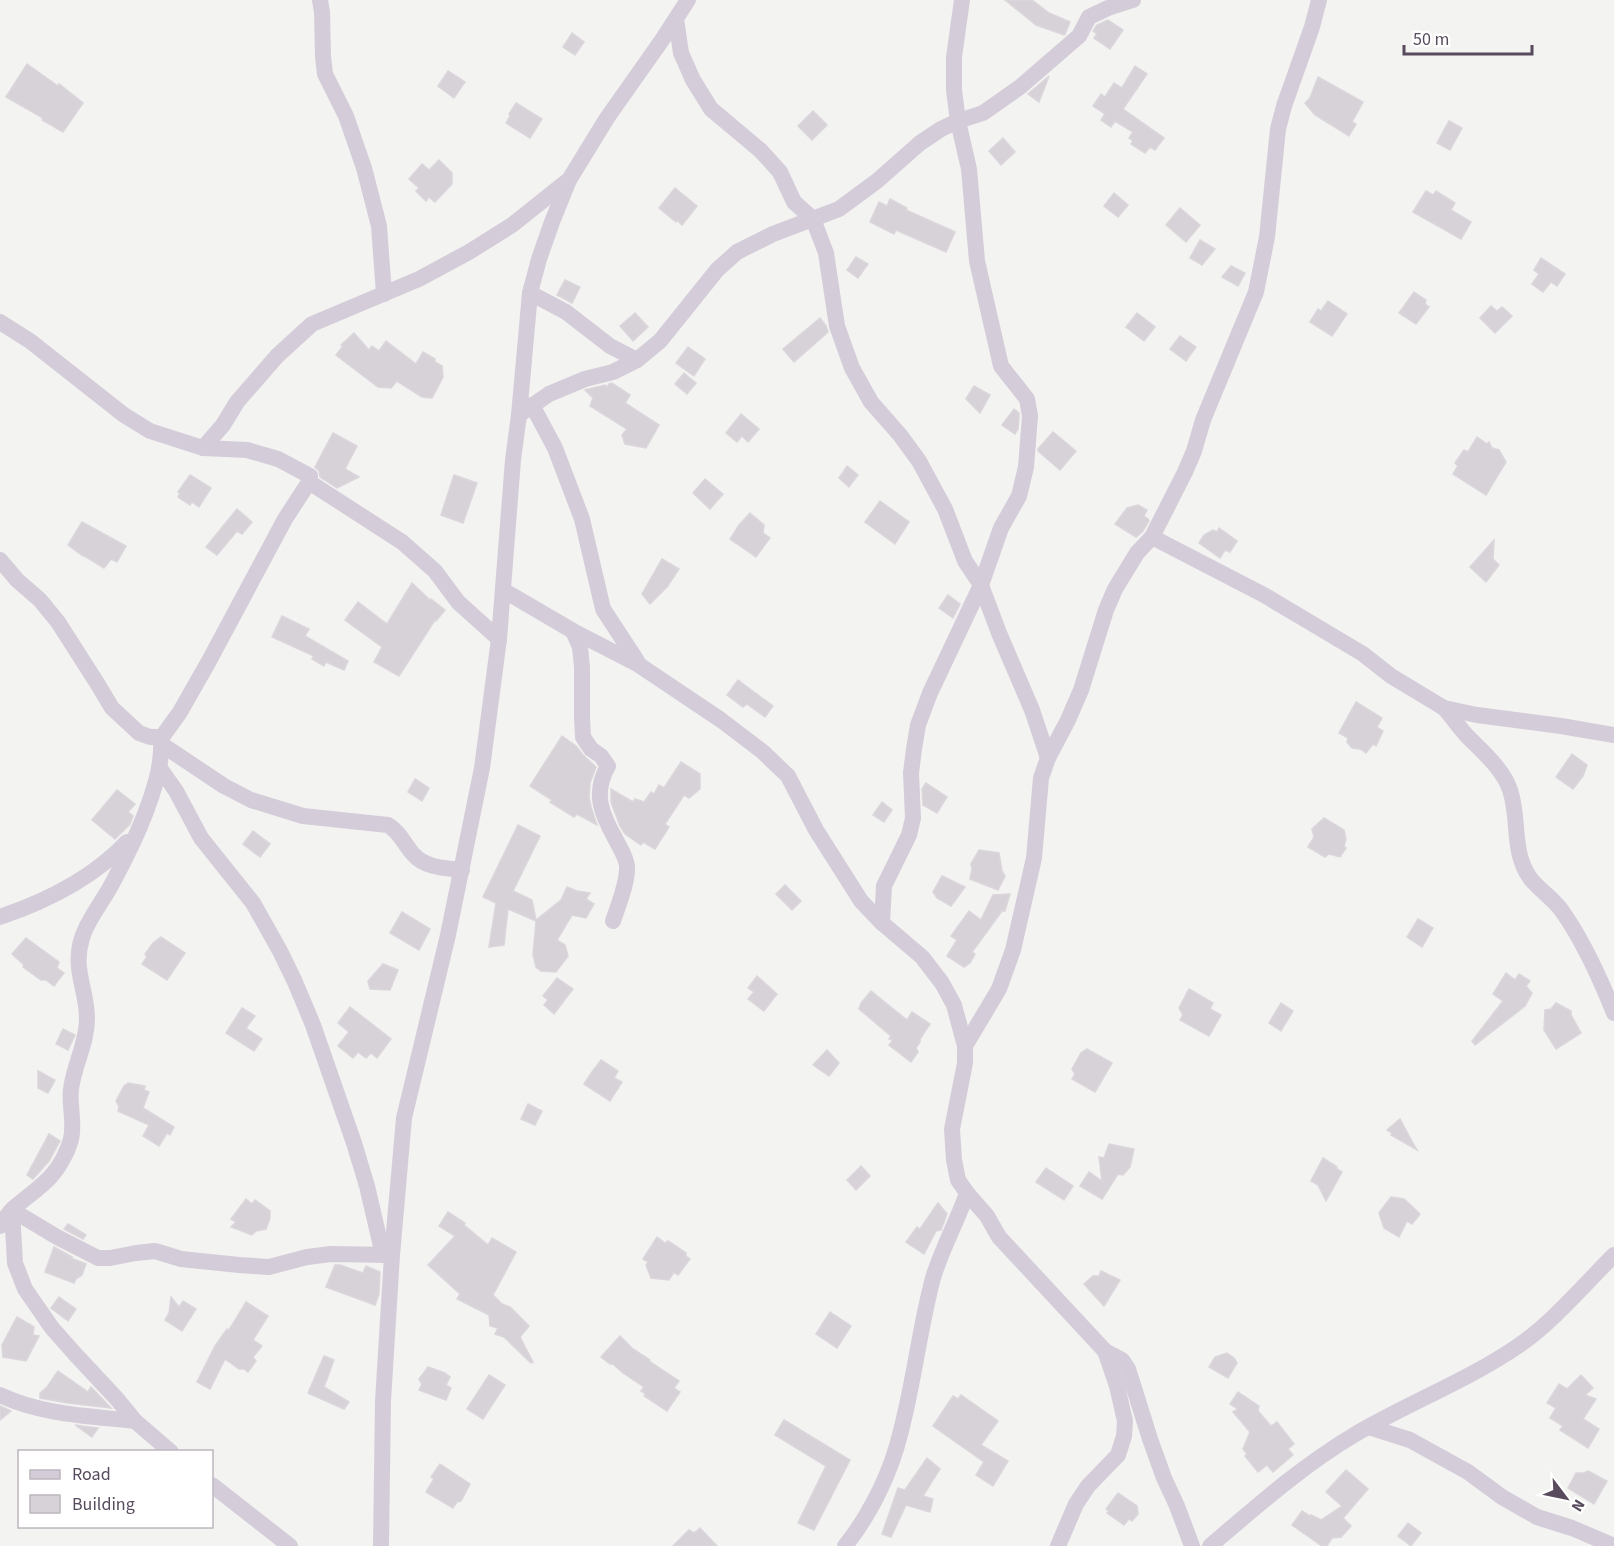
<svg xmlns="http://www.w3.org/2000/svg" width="1614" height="1546" font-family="'Source Sans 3',sans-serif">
  <rect width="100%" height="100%" fill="#f3f3f1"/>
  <g fill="#d7d1d8" stroke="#dbd6dc" stroke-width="1.5">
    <polygon points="1005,0 1032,0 1049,13 1070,22 1065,34 1064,35 1036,25"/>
    <polygon points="1108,20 1123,30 1110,49 1094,38 1097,34 1093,31 1097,25"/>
    <polygon points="572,33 584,42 575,55 563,47"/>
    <polygon points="27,64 58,86 59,84 83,103 63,132 42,120 43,118 6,97"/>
    <polygon points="1135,66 1147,74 1123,109 1164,138 1155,150 1150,147 1145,153 1131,144 1133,141 1129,138 1133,132 1115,121 1111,127 1101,120 1105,114 1093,106 1101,94 1105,97 1114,83 1122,88"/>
    <polygon points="448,71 465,82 454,98 438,86"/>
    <polygon points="1049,76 1039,102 1028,94"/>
    <polygon points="1318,77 1363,102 1352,122 1356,124 1349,136 1315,115 1305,103 1310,98"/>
    <polygon points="516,103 542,119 530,138 506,123 510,116 509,114"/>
    <polygon points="813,111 827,125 812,140 798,126"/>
    <polygon points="1449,121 1462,128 1450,150 1437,143"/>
    <polygon points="1003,138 1015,152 1001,165 989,151"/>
    <polygon points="439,160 452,173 452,184 435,202 429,197 426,201 416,191 419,188 409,179 422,164 429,170"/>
    <polygon points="675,188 697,206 682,225 677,220 676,222 659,208"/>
    <polygon points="1426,191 1433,195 1436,191 1455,203 1451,210 1471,222 1461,239 1413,212"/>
    <polygon points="1114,193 1128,205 1118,217 1104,206"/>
    <polygon points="890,199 907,208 906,210 955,232 946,252 896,230 894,234 870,222 879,202 887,206"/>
    <polygon points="1180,208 1200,225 1186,242 1166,225"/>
    <polygon points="1200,240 1215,249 1202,265 1190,258"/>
    <polygon points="856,257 868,264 858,278 847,270"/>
    <polygon points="1541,258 1565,274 1557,286 1551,282 1543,292 1532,284 1539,274 1534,270"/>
    <polygon points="1231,266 1245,273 1238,286 1222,277"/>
    <polygon points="565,280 580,287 572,303 557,295"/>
    <polygon points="1414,292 1426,300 1425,304 1429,307 1416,324 1399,313"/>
    <polygon points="1328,301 1347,314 1332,336 1310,322 1318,309 1321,311"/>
    <polygon points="1491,306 1497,311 1502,307 1512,316 1495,333 1480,318"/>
    <polygon points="635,313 648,327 633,341 620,326"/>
    <polygon points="1137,313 1155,327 1144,341 1126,327"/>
    <polygon points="820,318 826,326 828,332 794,362 783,349"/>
    <polygon points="354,333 369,350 372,346 379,351 386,341 416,364 423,352 435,359 435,362 442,366 443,377 432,398 422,397 397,381 391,388 378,387 336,355 343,346 341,345"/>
    <polygon points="1180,336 1196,347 1186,361 1170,349"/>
    <polygon points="688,347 705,359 694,376 676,363"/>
    <polygon points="684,373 696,383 687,394 675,384"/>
    <polygon points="612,383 630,395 625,403 659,425 646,448 625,444 622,435 627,429 590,406 593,398 585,390 605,385 607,387 609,384"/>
    <polygon points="974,386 990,395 980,413 966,399"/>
    <polygon points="1014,409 1019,413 1019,417 1018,429 1015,434 1002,425"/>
    <polygon points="741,414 759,429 748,442 742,436 737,442 726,433"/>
    <polygon points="1053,432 1076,451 1060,470 1038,451 1038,449"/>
    <polygon points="333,433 357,446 345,469 359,477 337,488 320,477 319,471 315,467"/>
    <polygon points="1477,437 1487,444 1489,442 1492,448 1499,450 1506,462 1486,495 1453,474 1458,466 1455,463 1464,450 1468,452"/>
    <polygon points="847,466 858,475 849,487 839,478"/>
    <polygon points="190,475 211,488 199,507 192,502 190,505 178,497 180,493 178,492"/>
    <polygon points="454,475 477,483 463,523 441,515"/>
    <polygon points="705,479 723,494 710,509 693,493"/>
    <polygon points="880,501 909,522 895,544 865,522"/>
    <polygon points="1138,505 1147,510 1144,516 1148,519 1149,521 1143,531 1136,537 1115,524 1127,508"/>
    <polygon points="237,509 252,522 242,534 237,531 217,555 206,547"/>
    <polygon points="750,513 764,525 763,533 770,538 756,557 730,539 739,525"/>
    <polygon points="82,522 126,546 117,562 111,559 104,568 83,555 83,556 68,545"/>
    <polygon points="1219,528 1237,541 1230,552 1225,550 1220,558 1199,543 1204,535 1213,530 1217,532"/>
    <polygon points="1494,540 1493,559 1499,565 1486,582 1470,567"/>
    <polygon points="662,559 679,569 667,587 650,604 642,594"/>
    <polygon points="412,583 430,600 431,599 445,610 436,621 435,620 399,676 374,662 382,647 345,620 358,602 387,624"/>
    <polygon points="948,595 960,604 953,618 939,608"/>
    <polygon points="282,616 309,629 305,636 348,661 344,670 326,662 324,666 312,659 314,656 272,637"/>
    <polygon points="738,680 773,706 765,717 747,704 743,707 727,695"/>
    <polygon points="1356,702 1382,718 1377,727 1383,731 1376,746 1373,744 1366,753 1360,749 1352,748 1347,742 1348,738 1339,733"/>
    <polygon points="562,736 576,746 583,755 596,767 590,783 589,796 591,807 597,825 577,814 574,817 550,802 552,800 530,786"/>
    <polygon points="1572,754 1587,765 1583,776 1573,789 1556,777"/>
    <polygon points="681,762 700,774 700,789 689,798 684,795 665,824 669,827 655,849 643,842 641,845 625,834 620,826 611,802 611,789 633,802 635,799 644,802 651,792 654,794 659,785 664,788"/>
    <polygon points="415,779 429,788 422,801 408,792"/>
    <polygon points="926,783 947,797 937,813 923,805 922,789"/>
    <polygon points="117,790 135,804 128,812 133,816 130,824 115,839 92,820"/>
    <polygon points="882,802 892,810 884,822 873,815"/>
    <polygon points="1324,818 1344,830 1346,839 1344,846 1346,848 1340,857 1329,854 1325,857 1308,847 1314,837 1312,829"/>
    <polygon points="518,825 540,836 513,891 532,900 536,920 561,900 567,887 577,891 590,893 586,899 594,904 586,918 572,915 557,940 565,945 568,956 556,972 541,971 536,967 533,955 536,921 508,909 504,945 489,947 496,903 483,897"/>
    <polygon points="253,831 270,844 260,857 243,844"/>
    <polygon points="979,850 999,853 1002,871 1005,876 998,890 970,879 972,869 971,864"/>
    <polygon points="942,876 965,887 951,906 937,898 933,892"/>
    <polygon points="785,885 801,901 792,910 776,894"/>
    <polygon points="1010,894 1005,911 1002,911 972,952 975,954 970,963 964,967 947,956 957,940 951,936 969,911 981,920 993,895"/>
    <polygon points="402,912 430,929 419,950 390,933"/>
    <polygon points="1418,919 1433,928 1422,947 1407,937"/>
    <polygon points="161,937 185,953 167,980 142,964 147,957 145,954 153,943"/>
    <polygon points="26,938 59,962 57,968 64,973 54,986 46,980 41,980 23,967 24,965 12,954"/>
    <polygon points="383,964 398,970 390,990 370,989 368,981"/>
    <polygon points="1506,973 1515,980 1519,974 1530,981 1526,986 1532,993 1525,1006 1475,1045 1472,1041 1503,1001 1493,994"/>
    <polygon points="757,976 777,994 764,1011 748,999 754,992 748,988"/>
    <polygon points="557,978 573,989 554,1014 544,1005 548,1000 543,996"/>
    <polygon points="1189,989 1213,1003 1210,1009 1221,1015 1209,1036 1180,1020 1183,1015 1179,1008"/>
    <polygon points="871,991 907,1020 912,1012 930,1024 920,1039 920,1042 916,1048 918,1052 911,1062 889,1045 893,1040 889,1039 891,1036 859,1009 861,1003"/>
    <polygon points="1281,1003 1293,1011 1281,1031 1269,1023"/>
    <polygon points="1556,1003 1571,1011 1571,1015 1581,1033 1556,1049 1544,1030 1545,1010 1551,1009"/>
    <polygon points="350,1007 391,1039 377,1058 371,1053 366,1058 358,1052 353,1058 338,1046 349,1032 338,1023"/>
    <polygon points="242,1008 255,1016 246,1028 262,1039 254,1051 226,1033"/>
    <polygon points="63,1029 75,1035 68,1050 56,1044"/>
    <polygon points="1087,1049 1112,1063 1095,1092 1072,1079 1075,1074 1072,1069 1081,1053"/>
    <polygon points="827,1050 839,1063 829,1076 813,1065"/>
    <polygon points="601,1060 618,1071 614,1078 622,1082 610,1101 584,1084 594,1069 596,1067"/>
    <polygon points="38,1071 55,1080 48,1093 38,1088"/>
    <polygon points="128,1083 145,1086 144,1090 149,1092 143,1108 174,1127 170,1135 167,1133 159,1146 143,1136 149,1125 118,1111 119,1107 116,1101 124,1086"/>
    <polygon points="528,1104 542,1111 535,1125 521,1119"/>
    <polygon points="1400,1119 1414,1145 1417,1150 1391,1135 1392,1133 1387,1130"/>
    <polygon points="49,1134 60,1141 49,1161 33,1179 27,1175"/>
    <polygon points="1109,1144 1134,1149 1130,1167 1123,1175 1118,1174 1102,1199 1080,1186 1089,1172 1102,1181 1099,1157 1104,1158"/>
    <polygon points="1323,1158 1337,1167 1336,1168 1342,1172 1326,1201 1318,1185 1311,1181"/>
    <polygon points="861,1166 870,1176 856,1190 847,1180"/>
    <polygon points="1046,1168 1073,1186 1064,1200 1036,1182"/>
    <polygon points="1391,1197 1404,1199 1420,1214 1412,1224 1407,1221 1399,1237 1384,1228 1379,1213"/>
    <polygon points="246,1199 252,1204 255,1200 270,1211 270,1218 266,1229 256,1231 252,1235 231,1227 236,1222 231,1219"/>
    <polygon points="938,1203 947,1214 941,1230 936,1231 924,1254 906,1242 917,1227 920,1229"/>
    <polygon points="448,1212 465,1223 464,1225 488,1245 492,1238 516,1252 493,1295 502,1304 510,1307 529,1326 520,1337 533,1362 531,1363 504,1337 495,1334 498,1328 490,1326 489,1315 457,1299 460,1294 428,1265 455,1236 439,1226"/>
    <polygon points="68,1224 86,1235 83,1239 64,1229"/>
    <polygon points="657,1237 665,1243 668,1241 686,1253 686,1256 690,1259 678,1275 674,1272 669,1280 651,1278 646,1265 648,1262 643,1259"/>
    <polygon points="54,1247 72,1257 71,1258 86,1264 82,1275 76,1279 74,1283 45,1272"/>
    <polygon points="335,1265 340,1265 363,1273 366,1266 380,1272 379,1294 375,1305 326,1287"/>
    <polygon points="1101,1271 1120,1280 1104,1306 1084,1284 1093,1276 1099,1276"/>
    <polygon points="59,1297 76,1309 68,1321 51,1308"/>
    <polygon points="171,1297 179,1307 183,1301 196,1309 182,1331 165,1320 169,1313"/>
    <polygon points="246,1302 268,1316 253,1340 262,1346 253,1357 256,1361 248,1372 244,1369 239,1369 225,1359 210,1389 197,1382 215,1346 227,1329 229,1330"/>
    <polygon points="830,1312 851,1326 837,1348 816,1334"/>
    <polygon points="17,1317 34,1327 33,1335 39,1336 26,1361 3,1357 2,1345"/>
    <polygon points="620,1336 632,1348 650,1360 649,1361 679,1381 674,1388 680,1392 667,1411 644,1396 646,1394 641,1391 644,1387 623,1373 613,1364 610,1364 601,1357"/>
    <polygon points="1227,1353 1234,1358 1237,1363 1228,1378 1209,1367 1215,1357"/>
    <polygon points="324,1356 334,1360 324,1387 349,1402 344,1409 308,1393"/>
    <polygon points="428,1367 445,1373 450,1377 446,1385 451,1388 446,1400 419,1390 422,1384 419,1379"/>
    <polygon points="58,1371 88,1392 91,1387 111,1408 68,1403 40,1398 40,1393 47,1387"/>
    <polygon points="489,1375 505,1385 483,1419 467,1409"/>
    <polygon points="1581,1375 1593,1388 1585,1395 1596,1399 1583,1419 1599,1429 1588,1448 1560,1430 1563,1426 1550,1418 1556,1408 1547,1403 1559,1384 1567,1389"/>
    <polygon points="1238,1392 1259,1406 1258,1411 1271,1426 1277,1422 1294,1444 1288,1449 1293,1455 1273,1472 1267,1465 1258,1472 1245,1456 1247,1454 1243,1449 1250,1432 1233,1412 1238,1409 1230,1404"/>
    <polygon points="961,1395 998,1421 981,1445 1008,1461 993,1486 976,1475 984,1462 933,1426 953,1396 958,1399"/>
    <polygon points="0,1406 11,1411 0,1420"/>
    <polygon points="784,1420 850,1460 814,1530 798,1523 826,1466 775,1435"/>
    <polygon points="75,1425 82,1426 98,1428 92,1437"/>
    <polygon points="927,1458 940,1469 923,1496 933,1499 930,1512 906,1505 891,1537 882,1534 898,1488 905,1490"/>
    <polygon points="440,1464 470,1484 461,1501 457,1502 453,1508 426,1492 434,1479 431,1477"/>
    <polygon points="1346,1470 1368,1489 1343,1518 1351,1526 1341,1537 1332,1538 1327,1546 1322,1546 1292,1525 1302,1511 1310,1516 1311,1515 1321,1520 1342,1506 1326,1492"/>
    <polygon points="1588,1471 1607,1481 1594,1504 1568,1488 1576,1473 1584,1473"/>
    <polygon points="1118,1493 1137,1506 1138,1514 1132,1521 1129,1519 1124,1525 1107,1513 1109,1511 1106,1509"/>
    <polygon points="1408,1523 1421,1533 1411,1546 1398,1536"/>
    <polygon points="700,1528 717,1546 673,1546 689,1530 694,1533"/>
  </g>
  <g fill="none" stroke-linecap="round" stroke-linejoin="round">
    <g stroke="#d5ccd9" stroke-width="16">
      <polyline points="320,0 322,12 323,56 325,74 346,116 364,168 379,226 384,294"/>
      <polyline points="676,19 681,53 693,80 711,109 760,150 780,172 794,202 813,219 826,253 837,326 852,368 871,402 900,435 919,461 945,509 965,561 981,585 999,633 1032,710 1048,758"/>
      <polyline points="530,293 566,312 610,346 637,360"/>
      <polyline points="0,322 30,341 124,415 150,431 203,448 247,450 278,459 310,476 309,482 402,542 435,571 458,602 499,639"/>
      <polyline points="532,405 555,448 582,519 603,609 637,661"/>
      <polyline points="519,415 549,394 585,379 613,372 637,360 660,341 717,270 737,252 773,234 839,209 877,181 920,143 941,129 958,121 983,113 1020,87 1079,36 1089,17 1108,8 1133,0"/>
      <polyline points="203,448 223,425 237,402 277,356 312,324 419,279 469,252 512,225 566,182"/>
      <polyline points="1152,537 1264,595 1306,620 1363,654 1391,676 1444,708 1477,715 1561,726 1614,735"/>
      <polyline points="0,560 17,580 40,600 58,622 97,683 112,708 139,733 150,737 162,737 180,712 209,661 285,519 309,482"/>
      <polyline points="503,590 573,631 639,665 721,720 763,752 788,776 816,830 861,901 882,923 922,957 942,983 954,1005 965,1046 965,1063 952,1129 954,1160 958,1180 967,1193 987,1216 999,1237 1105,1351 1117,1386 1125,1421 1124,1436 1118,1455 1088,1486 1076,1504 1058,1546"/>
      <path d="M 573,631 L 580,647 L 582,667 L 582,718 L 583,737 L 591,749 L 601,756 L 608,766 C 592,794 602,815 616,840 C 620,848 626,857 627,866 C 628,882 618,906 613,921"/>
      <path d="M 1444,708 C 1452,717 1459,727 1467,736 C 1482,751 1503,769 1510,790 C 1520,819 1511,851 1530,878 C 1539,890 1553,898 1562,911 C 1584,942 1600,978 1614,1013"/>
      <path d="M 161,744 L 224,786 L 251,800 L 303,816 L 388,825 C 400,832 404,844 413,854 C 425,868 445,868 462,870"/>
      <polyline points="159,767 176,791 201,838 253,903 280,951 295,982 313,1025 354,1143 367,1186 383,1255"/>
      <path d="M 0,917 C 47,901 93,878 127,842"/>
      <polyline points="882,923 884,886 909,835 913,818 911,773 914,749 918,725 930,693 981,585 1001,528 1019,496 1026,467 1030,416 1027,399 1001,366 977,261 969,169 958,121 954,90 954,57 962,0"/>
      <polyline points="965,1046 999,989 1013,950 1034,858 1041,778 1048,758 1068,720 1081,690 1106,610 1115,589 1137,553 1152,537 1185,472 1194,451 1203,420 1256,292 1267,237 1278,129 1284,106 1312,27 1319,0"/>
      <polyline points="12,1210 57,1237 98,1258 110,1258 136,1253 155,1251 181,1259 239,1265 269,1267 307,1257 331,1254 392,1255"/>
      <polyline points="12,1210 15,1263 25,1289 52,1328 75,1354 117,1399 135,1421 171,1452"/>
      <path d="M 0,1226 C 4,1220 8,1213 14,1208 C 26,1197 41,1188 52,1175 C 60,1166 68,1151 71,1139 C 75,1123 69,1106 71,1089 C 74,1065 87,1043 87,1019 C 87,988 72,970 82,938 C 87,920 104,900 113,882 C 132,846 150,809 159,769 C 161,758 161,747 162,737"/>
      <polyline points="1105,1351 1122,1360 1128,1369 1150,1439 1164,1478 1177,1506 1192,1546"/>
      <path d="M 0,1395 C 42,1415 89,1416 135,1421"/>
      <polyline points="1369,1427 1410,1440 1468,1472 1502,1497 1537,1517 1572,1528 1614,1546"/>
      <polyline points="212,1485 290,1546"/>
      <polyline points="381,1546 383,1401 392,1255 404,1118 448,935 482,768 499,639 513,460 519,415 530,293 539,259 552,222 569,180 607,118 662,40 688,0"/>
      <path d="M 845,1546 C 867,1519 886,1482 896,1449 C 913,1393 918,1334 933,1278 C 942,1248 957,1222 967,1193"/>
      <path d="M 1210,1546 C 1257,1506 1302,1466 1354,1435 C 1408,1403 1467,1381 1518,1346 C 1552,1323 1585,1284 1614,1255"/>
    </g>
  </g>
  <rect x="18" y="1450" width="195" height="78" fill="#ffffff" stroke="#bcb7be" stroke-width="1.5"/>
  <rect x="30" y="1470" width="30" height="9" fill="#d5ccd9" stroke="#bcb7be" stroke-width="1.5"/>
  <text x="72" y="1480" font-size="18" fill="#584b5d">Road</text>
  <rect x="30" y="1495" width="30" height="18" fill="#d7d1d8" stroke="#bcb7be" stroke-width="1.5"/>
  <text x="72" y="1510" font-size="18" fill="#584b5d">Building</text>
  <g transform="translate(1566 1498) rotate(122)" stroke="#ffffff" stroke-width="4.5" paint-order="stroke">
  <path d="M0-4.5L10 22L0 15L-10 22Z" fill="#584b5d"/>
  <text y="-9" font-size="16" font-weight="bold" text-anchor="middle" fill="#584b5d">N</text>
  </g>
  <path d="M1404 45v9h128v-9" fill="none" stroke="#584b5d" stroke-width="3"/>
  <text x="1413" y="45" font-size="18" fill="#584b5d" stroke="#ffffff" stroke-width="4.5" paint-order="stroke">50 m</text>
</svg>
